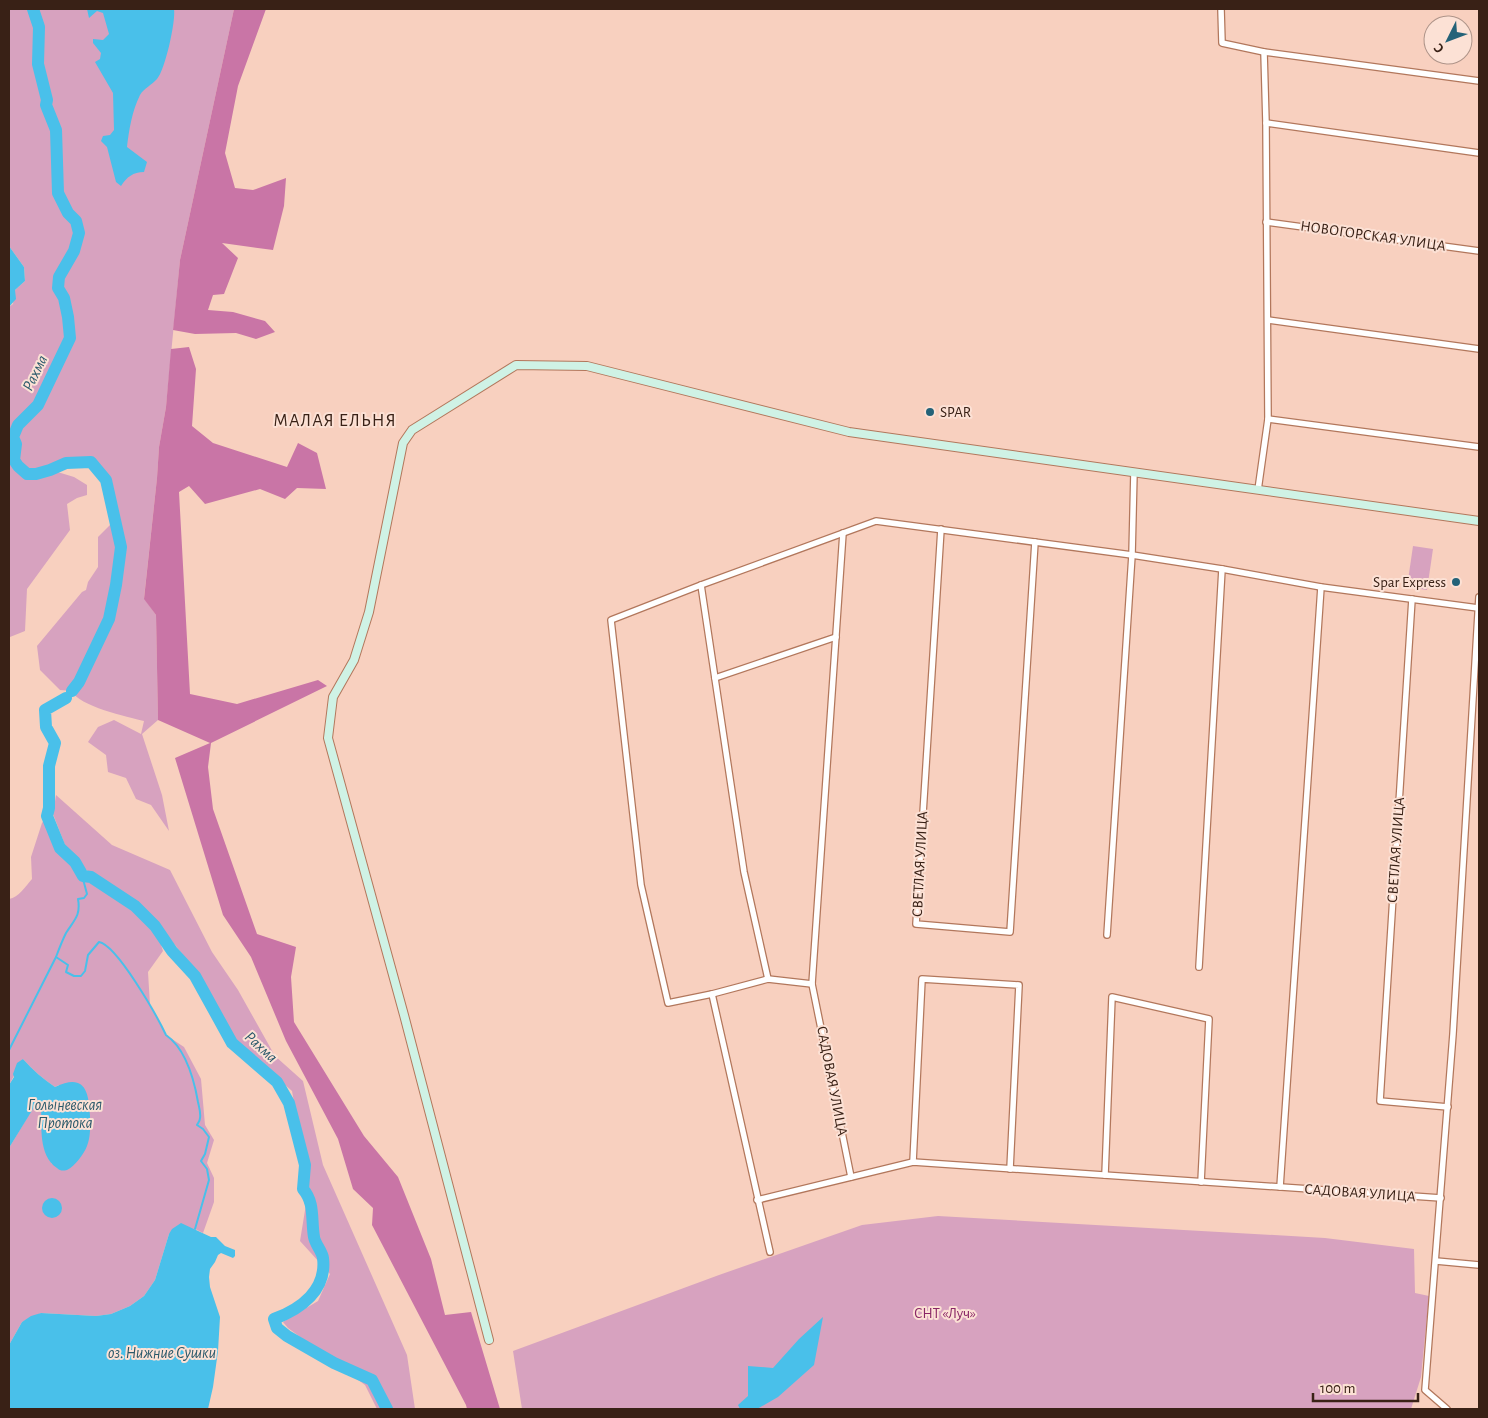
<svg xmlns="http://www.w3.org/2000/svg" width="1488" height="1418" font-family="'Alegreya Sans',sans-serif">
  <rect width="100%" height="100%" fill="#f8d0bf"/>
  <g fill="#d7a2bf">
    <path d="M 9,9 L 234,9 L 180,260 L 166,407 L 159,447 L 157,478 L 144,598 L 156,615 L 158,720 L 142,734 L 162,795 L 169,831 L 151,805 L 136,799 L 126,778 L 108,772 L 106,755 L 88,742 L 98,727 L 114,720 L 141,734 L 144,721 C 128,717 78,706 72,691 L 60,690 L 40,670 L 37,646 L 82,592 L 86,590 L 88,582 L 98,567 L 98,537 L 115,520 L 106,480 L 91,462 L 66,463 L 51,470 L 74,477 L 87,485 L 87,495 L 77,498 L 67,504 L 70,530 L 27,589 L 25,631 L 10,637 L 9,638 L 9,307 L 13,304 L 15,290 L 25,281 L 24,267 L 9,246 Z"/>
    <polygon points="1413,546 1433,549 1427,590 1407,587"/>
    <path d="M 56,795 L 112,845 L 170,870 L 212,952 L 238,990 L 275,1056 L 303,1081 L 323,1165 L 407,1355 L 415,1409 L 377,1409 L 365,1385 L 288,1328 L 283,1322 L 318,1301 L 330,1274 L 300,1241 L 309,1186 L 292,1091 L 234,1040 L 192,966 L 154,919 L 138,907 L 155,926 L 163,951 L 148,972 L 150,1005 L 166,1035 L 184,1047 L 201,1079 L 205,1125 L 214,1140 L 207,1163 L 214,1178 L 214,1202 L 203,1233 L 195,1229 L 169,1234 L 155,1280 L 144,1296 L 130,1306 L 111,1314 L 96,1316 L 41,1313 L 22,1322 L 9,1345 L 9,1148 L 36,1103 L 39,1103 L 41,1107 L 44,1147 L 52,1164 L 59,1085 L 55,1087 C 43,1079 33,1070 23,1059 L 9,1085 L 9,899 C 19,897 25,887 32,879 L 31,857 L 42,823 L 47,816 L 60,848 L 75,862 L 83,876 L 91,877 L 128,901 L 85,869 L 65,845 L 53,814 Z"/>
    <polygon points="938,1216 1325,1238 1414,1249 1415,1293 1429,1296 1421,1377 1411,1409 522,1409 513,1351 719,1275 862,1225"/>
  </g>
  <g fill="#c975a6">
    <polygon points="234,9 266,9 238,86 225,153 235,188 253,190 286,178 284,206 273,250 222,243 238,258 224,294 213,295 208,310 233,312 265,321 275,332 256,339 236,333 195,334 173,330 180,260"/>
    <polygon points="189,347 196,369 192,426 213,443 287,467 298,443 317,453 326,489 297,488 285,499 260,489 205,504 189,486 179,492 190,694 237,704 318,680 327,686 211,743 208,767 213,809 257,934 296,947 291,977 294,1022 364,1136 398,1177 431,1259 445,1315 471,1312 500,1409 467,1409 466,1405 372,1225 373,1208 353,1189 338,1139 286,1041 251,957 223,915 175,758 210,743 158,720 156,615 144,599 157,478 159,447 166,407 171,349"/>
  </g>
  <g fill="#49c0ea">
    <path d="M 87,9 L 174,9 C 176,21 165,70 157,79 C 152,85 144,88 140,95 C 132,111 129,130 127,147 L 147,162 L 144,172 C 133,172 127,177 121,186 L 116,182 L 107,147 L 101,141 L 103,136 L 110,135 L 114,130 L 113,93 L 95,62 L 100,59 L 101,53 L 93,43 L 93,39 L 103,40 L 109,34 L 103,13 L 97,11 L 89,18 Z"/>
    <polygon points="9,246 24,267 25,281 15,290 16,299 9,307"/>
    <path d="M 23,1059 C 33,1070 43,1079 55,1087 C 84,1073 89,1090 90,1116 C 90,1126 91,1136 87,1146 C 84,1154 75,1166 67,1170 C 63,1171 60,1171 57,1168 C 38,1155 42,1126 41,1107 L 39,1103 L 36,1104 L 9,1148 L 9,1085 L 14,1077 L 13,1074 L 17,1063 Z"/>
    <circle cx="52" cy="1208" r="10"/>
    <polygon points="181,1223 211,1237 216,1237 225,1246 235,1250 235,1256 233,1258 221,1253 218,1255 215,1262 210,1269 209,1277 210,1287 220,1317 218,1351 213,1387 208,1409 9,1409 9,1345 22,1322 31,1316 41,1313 96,1316 111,1314 130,1306 144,1296 155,1280 169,1234 172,1229"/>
    <polygon points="823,1317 814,1365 778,1397 757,1409 740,1409 738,1405 748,1396 748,1366 773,1368 799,1339"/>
  </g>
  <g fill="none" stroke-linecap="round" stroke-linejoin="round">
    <g stroke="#49c0ea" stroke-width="2">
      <path d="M 83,876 L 83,879 L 87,894 L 84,898 L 78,899 C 81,916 74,920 66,933 C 62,941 59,949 56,957 L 68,965 L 66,972 L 74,976 L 81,976 L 85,971 L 88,955 L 99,942 C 117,945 157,1016 166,1035 C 186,1049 194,1079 198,1102 C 199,1107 201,1113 200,1118 C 200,1121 198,1123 197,1125 L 203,1129 L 209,1137 L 205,1154 L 201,1161 L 207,1169 L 209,1180 L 195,1229"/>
      <polyline points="9,1050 56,957"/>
    </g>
    <g stroke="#49c0ea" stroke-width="12">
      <polyline points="33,9 39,27 38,64 47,100 46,105 56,130 58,193 68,213 76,221 79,233 74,251 59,277 58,288 64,298 68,317 70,338 38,405 18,425 13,437 16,444 14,460 18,466 27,474 36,474 50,470 66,463 91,462 106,480 121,547 116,585 109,619 79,682 72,691"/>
      <path d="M 66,698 L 45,710 L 46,727 L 55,743 L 49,766 L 49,808 L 47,816 L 60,848 L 75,862 L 83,876 L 91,877 L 135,906 L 155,926 L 172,951 L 195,976 L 232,1043 L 277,1082 L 289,1103 L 305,1165 L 303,1189 C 315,1203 311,1219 314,1237 C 315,1244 322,1251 323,1258 C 327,1290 301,1309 274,1319 L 277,1328 L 287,1336 L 334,1363 L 372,1380 L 387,1409"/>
    </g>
    <g stroke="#b2775c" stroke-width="8">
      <g id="street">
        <polyline points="1221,9 1222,43 1264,52 1479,81"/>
        <polyline points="1266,123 1479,153"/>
        <polyline points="1266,222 1479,251"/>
        <polyline points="1268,320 1479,349"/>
        <polyline points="1268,419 1479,447"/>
        <polyline points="1258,490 1268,419 1266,123 1264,52"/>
        <polyline points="941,529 916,924 1010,932 1035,542"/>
        <polyline points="843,533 812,984 851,1177"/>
        <polyline points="701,585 744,872 768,979"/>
        <polyline points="1412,599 1380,1101 1448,1107"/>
        <polyline points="715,678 836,637"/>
        <polyline points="1107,935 1132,555 1134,472"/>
        <polyline points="1199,967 1222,569"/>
        <polyline points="812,984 768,979 712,994 668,1003 641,885 611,620 701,585 876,521 1132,555 1222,569 1321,587 1478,608"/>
        <polyline points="712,994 770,1252"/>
        <polyline points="913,1162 922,979 1019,985 1010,1169"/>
        <polyline points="1105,1175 1112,997 1209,1019 1201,1182"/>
        <polyline points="1280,1187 1321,587"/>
        <polyline points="757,1200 913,1162 1441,1198"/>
        <polyline points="1436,1261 1479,1265"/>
        <polyline points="1447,1409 1425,1390 1453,1034 1479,597"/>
      </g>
    </g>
    <g stroke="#b2775c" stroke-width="10">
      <polyline id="secondary" points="489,1340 404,1015 328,738 333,697 354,660 369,612 403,443 412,430 516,365 587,366 849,432 1479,521"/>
    </g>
    <use href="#street" stroke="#fff" stroke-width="5.5"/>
    <use href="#secondary" stroke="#cff2e5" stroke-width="8"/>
  </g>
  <g fill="#246278" stroke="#fce1d5" stroke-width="2">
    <circle cx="930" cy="412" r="5"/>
    <circle cx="1456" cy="582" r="5"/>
  </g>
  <g text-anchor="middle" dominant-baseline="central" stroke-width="4" stroke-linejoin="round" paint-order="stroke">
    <g font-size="15" fill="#392116" stroke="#fce1d5">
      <text transform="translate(1373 236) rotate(8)">НОВОГОРСКАЯ УЛИЦА</text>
      <text transform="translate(1396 850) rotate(-86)">СВЕТЛАЯ УЛИЦА</text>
      <text transform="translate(920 864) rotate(-87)">СВЕТЛАЯ УЛИЦА</text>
      <text transform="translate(832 1081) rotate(79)">САДОВАЯ УЛИЦА</text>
      <text transform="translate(1360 1193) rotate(4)">САДОВАЯ УЛИЦА</text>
    </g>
    <g font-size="15" fill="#392116" stroke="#fce1d5" text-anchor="start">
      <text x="940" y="412">SPAR</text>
      <text x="1446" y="582" text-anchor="end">Spar Express</text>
    </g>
    <g font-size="15" fill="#892666" stroke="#fce1d5">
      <text x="945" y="1313">СНТ «Луч»</text>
    </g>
    <g font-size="16" font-style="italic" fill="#28586a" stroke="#fce1d5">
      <text transform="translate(35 373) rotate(-64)">Рахма</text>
      <text transform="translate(261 1047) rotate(42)">Рахма</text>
      <text x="65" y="1105">Голыневская<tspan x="65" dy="18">Протока</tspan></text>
      <text x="162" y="1353">оз. Нижние Сушки</text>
    </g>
    <g font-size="18" letter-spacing="1" fill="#392116" stroke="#fce1d5">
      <text x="335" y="421">МАЛАЯ ЕЛЬНЯ</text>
    </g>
  </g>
  <rect width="1488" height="1418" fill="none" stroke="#392116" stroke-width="20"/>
  <g transform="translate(1448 40) rotate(228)"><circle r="24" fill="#fce1d5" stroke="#ae9489"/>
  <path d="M0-4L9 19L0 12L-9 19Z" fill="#246278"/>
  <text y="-8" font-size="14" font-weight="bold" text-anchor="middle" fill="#392116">С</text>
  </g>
  <path d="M1313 1393v8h105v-8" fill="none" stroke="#392116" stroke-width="2.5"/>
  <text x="1320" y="1393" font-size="15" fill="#392116" stroke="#fce1d5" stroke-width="4" paint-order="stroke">100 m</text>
</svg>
